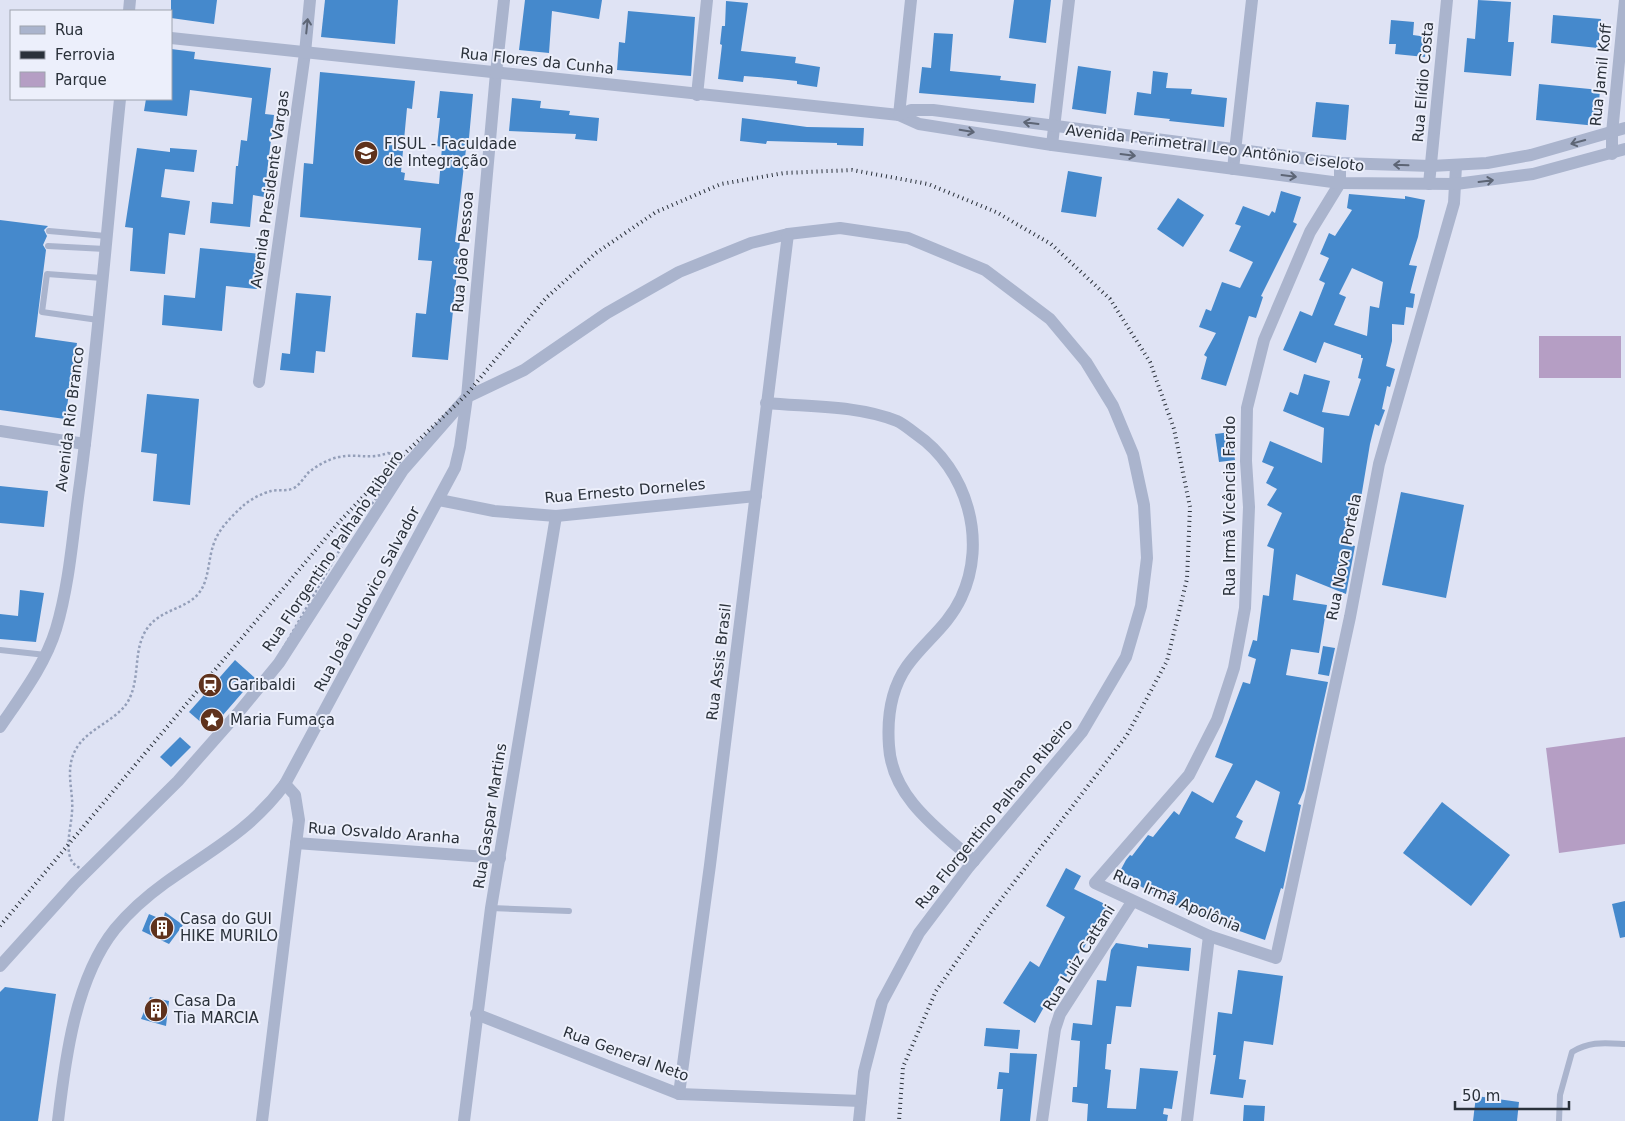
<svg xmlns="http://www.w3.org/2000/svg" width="1625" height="1121" font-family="'DejaVu Sans',sans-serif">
  <rect width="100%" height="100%" fill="#dfe3f4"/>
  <g fill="#b59ec4">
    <rect x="1539" y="336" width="82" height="42"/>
    <polygon points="1625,737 1625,844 1559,853 1546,748"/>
  </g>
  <g fill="#4589cc" fill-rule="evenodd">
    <polygon points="171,0 217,0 214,24 171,18"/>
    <polygon points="325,0 398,0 395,44 321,37"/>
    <polygon points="525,0 602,0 599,19 552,11 549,53 519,50"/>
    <polygon points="1014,0 1051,0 1046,43 1009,38"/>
    <polygon points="1478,0 1511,2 1508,42 1514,42 1511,76 1464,72 1467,38 1475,39"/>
    <polygon points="726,1 748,3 741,51 796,57 795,63 820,67 817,87 797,84 797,81 769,78 744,76 743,82 718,79 722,45 720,44 722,26 725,26"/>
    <polygon points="628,11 695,17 691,76 617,70 619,42 625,43"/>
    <polygon points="1553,15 1601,19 1598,48 1551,43"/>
    <polygon points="1391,20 1414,22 1413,35 1427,37 1425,57 1395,54 1396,44 1389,44"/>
    <polygon points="934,33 953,34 950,71 1001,76 1000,80 1036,84 1034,103 919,93 922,67 931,68"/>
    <polygon points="171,49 195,52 194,59 271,68 265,114 274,115 264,197 253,195 250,227 210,223 212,202 233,204 236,166 238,166 241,140 247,141 252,98 190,90 187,116 144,111 146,99 171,99"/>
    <polygon points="1078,66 1111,71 1106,114 1072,109"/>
    <polygon points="1153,71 1168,73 1166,88 1192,89 1191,94 1227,98 1224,127 1169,121 1170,119 1134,115 1137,92 1151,94"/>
    <polygon points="320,72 415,81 412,109 407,108 401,172 405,173 404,180 439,184 442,147 437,146 440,118 437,118 440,91 473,94 468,149 466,149 455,242 460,242 448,360 412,357 416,313 426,314 432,261 418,260 421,228 300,217 304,163 313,164"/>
    <polygon points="1539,84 1600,90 1597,126 1536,120"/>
    <polygon points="512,98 541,101 540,108 570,111 569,115 599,118 597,141 575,139 576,134 509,131"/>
    <polygon points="1316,102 1349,105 1346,140 1312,137"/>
    <polygon points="742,118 807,127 864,128 863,146 837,145 837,143 767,141 766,144 740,141"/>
    <polygon points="137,148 170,152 170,148 197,150 194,172 165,169 161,197 190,201 185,235 169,233 165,274 130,271 133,228 125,227"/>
    <polygon points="1068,171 1102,177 1096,217 1061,212"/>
    <polygon points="1281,191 1301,197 1293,222 1297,224 1261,296 1263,297 1256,318 1249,316 1226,386 1201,379 1207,357 1204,355 1216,333 1199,327 1206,309 1211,311 1222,282 1240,288 1253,262 1229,251 1241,226 1235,224 1243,206 1269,216 1272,211 1275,213"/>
    <path d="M 1349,194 L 1405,199 L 1405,196 L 1425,200 L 1418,237 L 1409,265 L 1417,266 L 1410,293 L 1415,294 L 1413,308 L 1406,307 L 1404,325 L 1392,324 L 1392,341 L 1386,366 L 1395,369 L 1390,387 L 1387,386 L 1382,409 L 1385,410 L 1379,426 L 1375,424 L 1370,444 L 1357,522 L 1348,520 L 1344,543 L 1355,546 L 1346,594 L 1296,574 L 1293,600 L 1327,605 L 1319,653 L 1291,649 L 1286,675 L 1328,682 L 1304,790 L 1298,804 L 1301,805 L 1283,889 L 1281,888 L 1265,940 L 1208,920 L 1158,897 L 1119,873 L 1126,860 L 1130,855 L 1132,856 L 1148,835 L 1153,837 L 1174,811 L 1179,815 L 1192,791 L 1213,803 L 1233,764 L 1215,757 L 1243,682 L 1250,684 L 1256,659 L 1248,656 L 1253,640 L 1257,641 L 1263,595 L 1269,596 L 1274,549 L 1267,546 L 1282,513 L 1267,505 L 1277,489 L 1266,483 L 1274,467 L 1262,462 L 1270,441 L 1322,463 L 1324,428 L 1283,411 L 1290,392 L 1298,395 L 1304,374 L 1330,381 L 1322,412 L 1349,416 L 1361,379 L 1358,378 L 1363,358 L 1361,358 L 1361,355 L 1324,342 L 1316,363 L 1283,350 L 1300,311 L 1312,316 L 1325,283 L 1319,280 L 1329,258 L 1320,254 L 1329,233 L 1335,236 L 1352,210 L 1347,208 ZM 1352,268 L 1383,282 L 1379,308 L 1370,306 L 1367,336 L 1334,325 L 1346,297 L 1339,294 ZM 1256,780 L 1280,792 L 1265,852 L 1235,838 L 1243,821 L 1236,817 Z"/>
    <polygon points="1178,198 1204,215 1183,247 1157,229"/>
    <polygon points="0,220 48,226 44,230 47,236 43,245 46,250 35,337 77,343 65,419 0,410"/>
    <polygon points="200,248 260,254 257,289 226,286 222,331 162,325 164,295 195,298"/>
    <polygon points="296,293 331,296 325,352 316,351 314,373 280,370 282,353 290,354"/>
    <polygon points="147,394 199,399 190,505 153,501 157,454 141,452"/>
    <polygon points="1231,432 1235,460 1219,462 1215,434"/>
    <polygon points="0,486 48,491 44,527 0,523"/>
    <polygon points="1401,492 1464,505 1446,598 1382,585"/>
    <polygon points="20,590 44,593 36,642 0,639 0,614 18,616"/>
    <polygon points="1323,646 1335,648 1329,676 1318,674"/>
    <polygon points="235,660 255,678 210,730 189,712"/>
    <polygon points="180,737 191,747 171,767 160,757"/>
    <polygon points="1442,802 1510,855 1471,906 1403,853"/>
    <polygon points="1066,868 1081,876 1074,889 1109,906 1097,931 1093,929 1082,952 1080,951 1066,977 1062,975 1035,1023 1003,1003 1030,961 1039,967 1065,917 1046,906"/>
    <polygon points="1625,901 1625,937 1620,938 1612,904"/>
    <polygon points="165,912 183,925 169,944 142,931 149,914 163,920"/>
    <polygon points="1116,943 1148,948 1148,944 1191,948 1189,971 1137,966 1131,1007 1116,1006 1111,1044 1107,1044 1105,1069 1111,1070 1107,1108 1136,1109 1140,1068 1178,1071 1172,1109 1164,1108 1163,1114 1168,1115 1167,1121 1087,1121 1088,1104 1072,1102 1073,1087 1077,1087 1080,1041 1071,1040 1073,1023 1092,1025 1097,980 1106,981 1111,950"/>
    <polygon points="1238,970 1283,976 1273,1045 1244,1041 1239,1079 1246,1080 1243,1098 1210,1094 1216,1055 1213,1055 1218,1012 1232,1014"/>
    <polygon points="5,987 56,994 38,1121 0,1121 0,992"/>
    <polygon points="150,997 169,1001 166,1026 141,1019"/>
    <polygon points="986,1028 1020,1030 1018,1049 984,1046"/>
    <polygon points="1010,1053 1037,1054 1030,1121 1000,1121 1003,1089 997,1089 999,1072 1009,1073"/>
    <polygon points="1476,1096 1519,1102 1517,1121 1473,1121"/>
    <polygon points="1244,1105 1265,1106 1264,1121 1243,1121"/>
  </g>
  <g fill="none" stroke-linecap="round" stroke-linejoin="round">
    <path stroke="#949fb9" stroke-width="2.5" stroke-dasharray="2.5 2.5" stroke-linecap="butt" d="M 388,453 L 397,456 L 400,463 L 399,469 L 350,532 L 273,666 L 181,773 L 91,865 L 83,869 C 77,867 72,864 70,857 C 66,843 71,827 72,812 C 74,791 64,770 76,749 C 89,726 122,720 131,695 C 140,672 133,646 149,626 C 163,609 186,609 199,593 C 209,580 208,561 213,546 C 218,529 232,516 244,505 C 251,499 263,493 271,491 C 279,489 286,492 294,488 C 301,484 304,477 309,472 C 318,465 329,459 339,457 C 357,453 368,460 388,453 Z"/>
    <g stroke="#aab4cd" stroke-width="6">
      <polyline points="49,231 106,236"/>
      <polyline points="48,246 105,249"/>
      <polyline points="98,320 42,312 47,274 102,278"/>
      <polyline points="0,650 46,655"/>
      <polyline points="491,908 569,911"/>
      <path d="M 1559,1121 L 1560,1095 L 1572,1052 C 1590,1041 1604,1043 1625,1044"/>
    </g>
    <g stroke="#aab4cd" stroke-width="12">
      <polyline points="697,95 707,0"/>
      <polyline points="899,115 911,0"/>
      <polyline points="1052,145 1069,0"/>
      <polyline points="1612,154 1612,133 1625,0"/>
      <polyline points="1340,163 1340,183 1310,232 1264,340 1247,408 1246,461 1249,507 1245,608 1234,668 1217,720 1189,775 1095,883 1209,936 1276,958 1350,617 1379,464 1454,203 1456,166"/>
      <polyline points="1233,169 1252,0"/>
      <polyline points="1429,184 1447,0"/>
      <polyline points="259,382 305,53 310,0"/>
      <path d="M 766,403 C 809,407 857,405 897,421 C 904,424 910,430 916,434 C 967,469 988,541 961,598 C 948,626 924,642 907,666 C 891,689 887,719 889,746 C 892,798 939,830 974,861"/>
      <polyline points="0,431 85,444"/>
      <polyline points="439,500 494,511 556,516 756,496"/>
      <polyline points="296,843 500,858"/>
      <polyline points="0,966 75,883 178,781 238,713 279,663 403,470 467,397 524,370 607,313 679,272 751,243 788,234 840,228 908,238 985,270 1050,319 1086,362 1113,406 1133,454 1144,505 1147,558 1141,606 1126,657 1082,732 968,868 919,933 882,1002 864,1072 859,1121"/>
      <polyline points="476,1014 679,1094 861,1101"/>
      <polyline points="679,1094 710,865 788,234"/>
      <path d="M 58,1121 C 65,1060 75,979 115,929 C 129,912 147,896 165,883 C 211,850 250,831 285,784 L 455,468 L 460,447 L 467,397 L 496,73"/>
      <polyline points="262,1121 299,820 295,795 285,784"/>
      <polyline points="464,1121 491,908 556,516"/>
      <polyline points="1042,1121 1055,1029 1060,1014 1132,902"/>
      <polyline points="1187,1121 1209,936"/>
    </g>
    <g stroke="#aab4cd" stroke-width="12">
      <polyline points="129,11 130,0"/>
      <polyline points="171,38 899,115 919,124 1052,145 1340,183 1456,184 1533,174 1625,149"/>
      <polyline points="496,73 504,0"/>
      <polyline points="899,115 911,110 933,110 1340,163 1431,166 1487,163 1531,155 1625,128"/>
      <path d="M 0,727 C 21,696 45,665 56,629 C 70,582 73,531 80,483 C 97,356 107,227 120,99"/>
    </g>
    <polyline stroke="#2a313a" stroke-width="4" stroke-dasharray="1 4" stroke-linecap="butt" points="0,926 340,521 399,459 467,394 546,298 596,253 656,212 721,184 784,173 852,170 928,184 996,212 1051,244 1110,299 1150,362 1174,429 1190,507 1187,579 1167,661 1127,735 986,919 936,991 903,1067 899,1121"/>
  </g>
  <defs><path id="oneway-shaft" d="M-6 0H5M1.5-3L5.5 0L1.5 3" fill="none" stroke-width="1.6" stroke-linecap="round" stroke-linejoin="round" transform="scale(1.25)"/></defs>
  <g stroke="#5d6575">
    <use href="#oneway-shaft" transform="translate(307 26) rotate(-84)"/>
    <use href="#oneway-shaft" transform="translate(1031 123) rotate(-173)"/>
    <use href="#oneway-shaft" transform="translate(967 131) rotate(9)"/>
    <use href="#oneway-shaft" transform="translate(1578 142) rotate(165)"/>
    <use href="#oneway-shaft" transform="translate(1128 155) rotate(7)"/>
    <use href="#oneway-shaft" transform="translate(1401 165) rotate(-178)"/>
    <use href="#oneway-shaft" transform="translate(1289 176) rotate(7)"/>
    <use href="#oneway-shaft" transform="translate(1486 181) rotate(-7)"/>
  </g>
  <defs>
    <g id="university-disc" transform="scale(1.25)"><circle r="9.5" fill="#5f321c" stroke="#eceffb"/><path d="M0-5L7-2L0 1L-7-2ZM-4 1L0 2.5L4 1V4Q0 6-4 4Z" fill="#fff"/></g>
    <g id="station-disc" transform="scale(1.25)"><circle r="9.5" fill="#5f321c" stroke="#eceffb"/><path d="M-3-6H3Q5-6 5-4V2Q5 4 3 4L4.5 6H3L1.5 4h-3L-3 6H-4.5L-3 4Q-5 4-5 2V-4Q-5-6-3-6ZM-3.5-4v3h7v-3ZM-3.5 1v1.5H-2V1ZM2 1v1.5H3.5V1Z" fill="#fff"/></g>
    <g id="sight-disc" transform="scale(1.25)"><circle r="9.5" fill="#5f321c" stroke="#eceffb"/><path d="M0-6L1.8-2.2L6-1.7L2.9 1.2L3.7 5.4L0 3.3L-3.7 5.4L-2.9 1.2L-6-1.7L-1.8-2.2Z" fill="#fff"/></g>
    <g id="building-disc" transform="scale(1.25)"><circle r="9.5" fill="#5f321c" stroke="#eceffb"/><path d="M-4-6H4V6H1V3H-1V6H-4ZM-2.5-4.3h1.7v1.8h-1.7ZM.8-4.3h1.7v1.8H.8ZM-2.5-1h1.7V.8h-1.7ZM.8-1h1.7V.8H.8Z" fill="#fff"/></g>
  </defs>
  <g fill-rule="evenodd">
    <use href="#university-disc" x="366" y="153"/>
    <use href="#station-disc" x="210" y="685"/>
    <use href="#sight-disc" x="212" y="720"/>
    <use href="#building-disc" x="162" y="928"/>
    <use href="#building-disc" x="156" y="1010"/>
  </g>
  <g text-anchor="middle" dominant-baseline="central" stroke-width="4" stroke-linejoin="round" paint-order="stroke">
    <g font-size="15" fill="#2a313a" stroke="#eceffb">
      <text transform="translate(537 61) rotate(6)">Rua Flores da Cunha</text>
      <text transform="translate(1601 75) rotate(-84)">Rua Jamil Koff</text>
      <text transform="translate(1423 82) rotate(-85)">Rua Elídio Costa</text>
      <text transform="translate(1215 148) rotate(7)">Avenida Perimetral Leo Antônio Ciseloto</text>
      <text transform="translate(270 189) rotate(-82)">Avenida Presidente Vargas</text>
      <text transform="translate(463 252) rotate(-85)">Rua João Pessoa</text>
      <text transform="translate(70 419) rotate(-83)">Avenida Rio Branco</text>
      <text transform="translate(625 491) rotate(-5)">Rua Ernesto Dorneles</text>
      <text transform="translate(1230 506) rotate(-90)">Rua Irmã Vicência Fardo</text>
      <text transform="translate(333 551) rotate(-56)">Rua Florgentino Palhano Ribeiro</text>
      <text transform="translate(1344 557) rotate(-79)">Rua Nova Portela</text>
      <text transform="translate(367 599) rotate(-62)">Rua João Ludovico Salvador</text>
      <text transform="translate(719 662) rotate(-83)">Rua Assis Brasil</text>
      <text transform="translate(994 814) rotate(-51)">Rua Florgentino Palhano Ribeiro</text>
      <text transform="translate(490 816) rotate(-81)">Rua Gaspar Martins</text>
      <text transform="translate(384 833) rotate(4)">Rua Osvaldo Aranha</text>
      <text transform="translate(1177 901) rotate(23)">Rua Irmã Apolônia</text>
      <text transform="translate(1079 958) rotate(-58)">Rua Luiz Cattani</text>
      <text transform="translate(626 1054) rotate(20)">Rua General Neto</text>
    </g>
    <g font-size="15" fill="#2a313a" stroke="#eceffb" text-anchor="start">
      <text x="384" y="144">FISUL - Faculdade<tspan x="384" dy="17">de Integração</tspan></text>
      <text x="228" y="685">Garibaldi</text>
      <text x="230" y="720">Maria Fumaça</text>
      <text x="180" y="919">Casa do GUI<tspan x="180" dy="17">HIKE MURILO</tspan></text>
      <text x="174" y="1001">Casa Da<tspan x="174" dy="17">Tia MARCIA</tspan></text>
    </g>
  </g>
  <rect x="10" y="10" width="162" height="90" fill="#eceffb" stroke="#9ea3ae"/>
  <rect x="20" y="26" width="25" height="8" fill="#aab4cd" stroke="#9ea3ae"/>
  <text x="55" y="35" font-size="15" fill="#2a313a">Rua</text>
  <rect x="20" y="51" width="25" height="8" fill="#2a313a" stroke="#9ea3ae"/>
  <text x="55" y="60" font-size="15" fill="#2a313a">Ferrovia</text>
  <rect x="20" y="72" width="25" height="15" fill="#b59ec4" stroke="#9ea3ae"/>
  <text x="55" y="85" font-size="15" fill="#2a313a">Parque</text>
  <path d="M1455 1101v8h114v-8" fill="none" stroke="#2a313a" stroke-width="2.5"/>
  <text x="1462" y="1101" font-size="15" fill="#2a313a" stroke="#eceffb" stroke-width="4" paint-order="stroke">50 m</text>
</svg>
